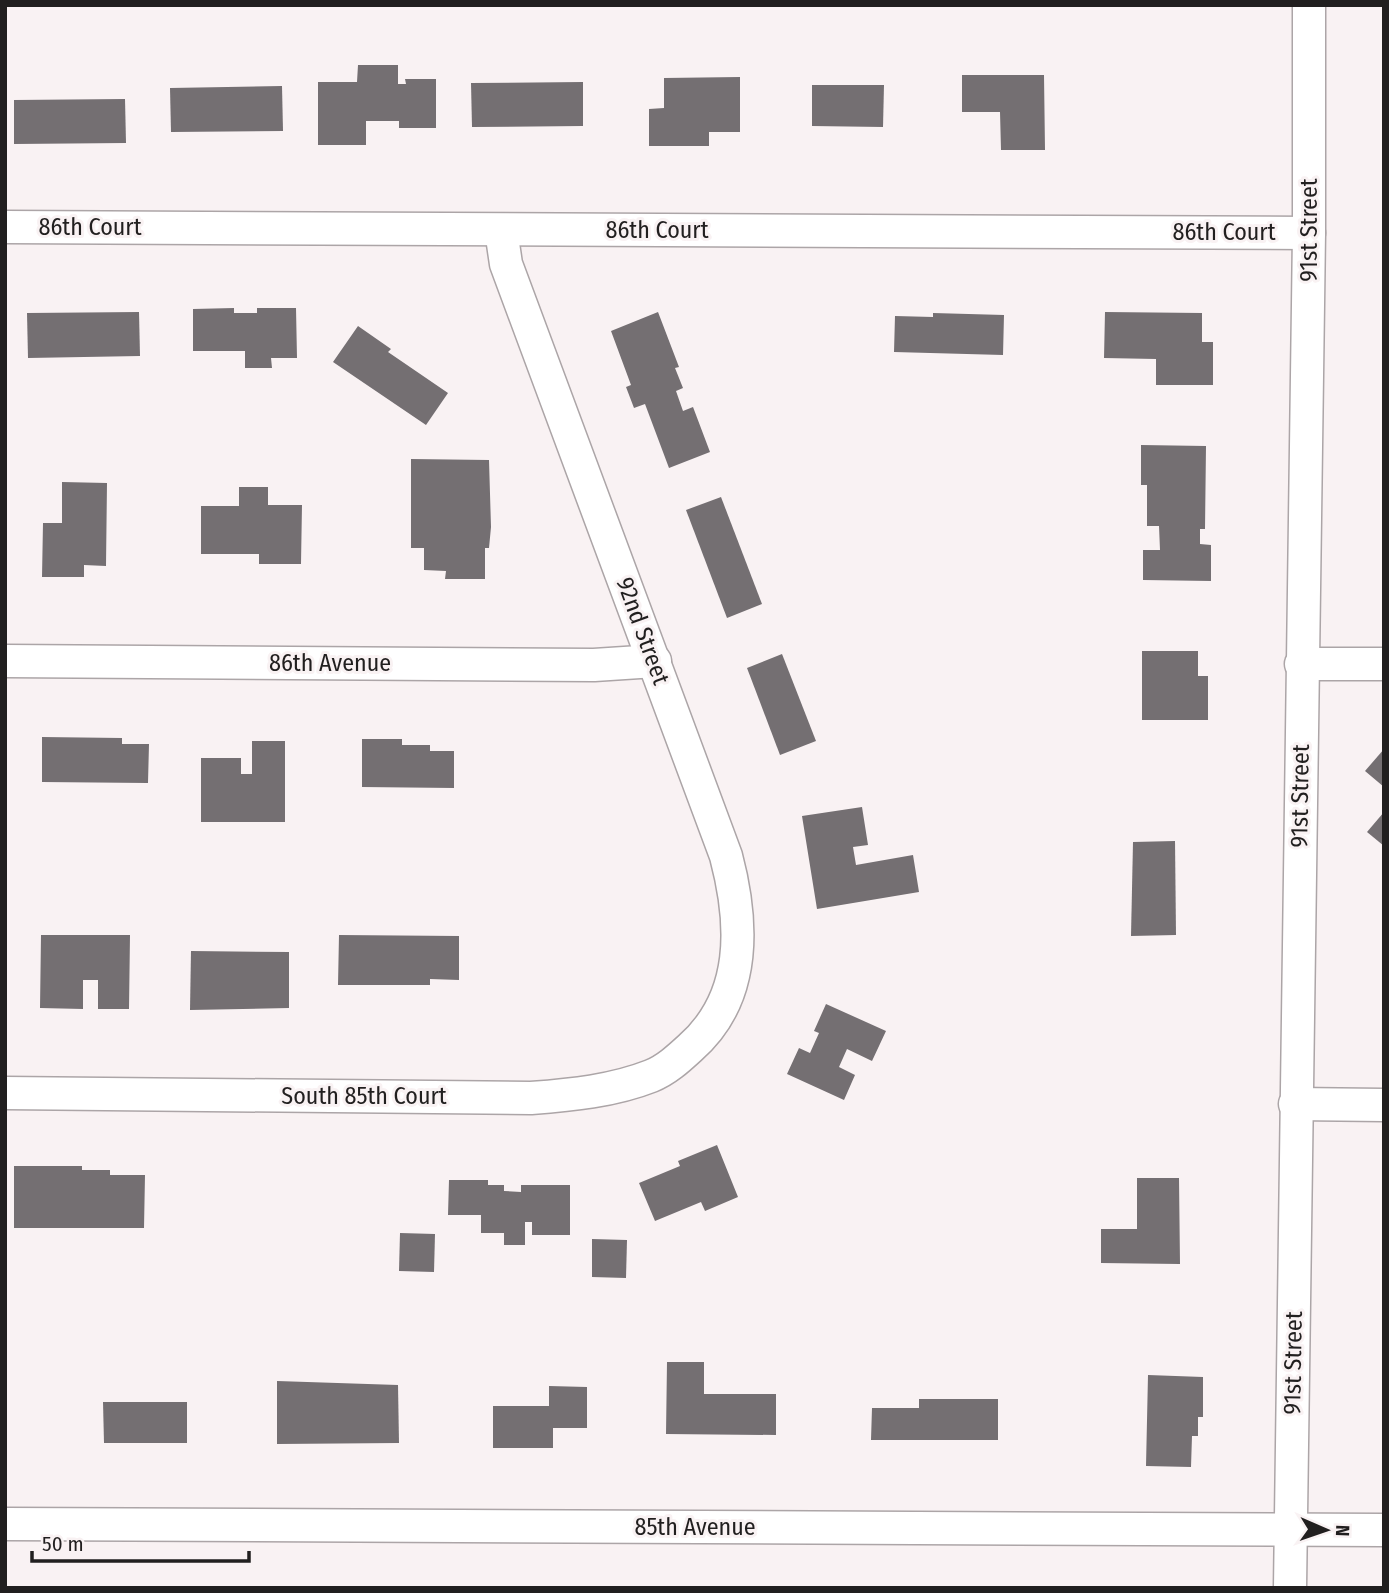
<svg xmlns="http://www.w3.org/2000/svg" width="1389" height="1593" font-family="'Fira Sans Condensed',sans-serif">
  <rect width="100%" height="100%" fill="#f9f2f3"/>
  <g fill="#746f72">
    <polygon points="358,65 398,65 398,84 406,84 405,79 436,79 436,128 399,128 399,121 366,121 366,145 318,145 318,82 357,82"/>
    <polygon points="962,75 1044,75 1045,150 1001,150 1000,112 962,112"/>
    <polygon points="740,77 740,132 709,132 709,146 649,146 649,109 664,108 664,78"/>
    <polygon points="583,82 583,126 472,127 471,83"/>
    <polygon points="812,85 884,85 883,127 812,126"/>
    <polygon points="282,86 283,131 171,132 170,88"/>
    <polygon points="125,99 126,143 14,144 14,100"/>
    <polygon points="234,308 234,313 257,313 257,308 296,308 297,358 271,358 272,368 245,368 245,351 193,351 193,309"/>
    <polygon points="139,312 140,356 28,358 27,313"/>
    <polygon points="658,312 679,367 675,368 683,388 676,391 683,411 693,407 710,452 669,468 645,404 634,408 626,387 631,385 611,331"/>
    <polygon points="1105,312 1202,313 1202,342 1213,342 1213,385 1156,385 1156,359 1104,358"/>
    <polygon points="933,313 1004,315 1003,355 894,352 895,316 933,317"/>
    <polygon points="358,326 391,349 388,352 448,393 426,425 333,362"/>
    <polygon points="1141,445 1206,446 1205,529 1200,529 1200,544 1211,545 1211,581 1143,580 1143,550 1160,550 1159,526 1147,526 1147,485 1141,485"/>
    <polygon points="411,459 489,460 491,527 489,548 485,548 485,579 445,579 446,571 424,570 424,548 411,548"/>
    <polygon points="62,482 107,483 106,566 84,565 84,577 42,577 43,523 62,523"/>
    <polygon points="239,487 268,487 268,505 302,505 301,564 259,564 259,554 201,554 201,506 239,506"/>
    <polygon points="721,497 762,604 727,618 686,510"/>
    <polygon points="1142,651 1198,651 1198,676 1208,676 1208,720 1142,720"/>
    <polygon points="782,654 816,741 780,755 747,668"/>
    <polygon points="42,737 122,738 122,744 149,744 148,783 42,782"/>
    <polygon points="362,739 402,739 402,745 430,745 430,751 454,751 454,788 362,787"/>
    <polygon points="252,741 285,741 285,822 201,822 201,758 241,758 241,774 252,774"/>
    <polygon points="1384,749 1384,787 1365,771"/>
    <polygon points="862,807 868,845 853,847 856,865 913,855 919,892 817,909 802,816"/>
    <polygon points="1384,812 1384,846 1367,832"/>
    <polygon points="1175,841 1176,935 1131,936 1133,842"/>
    <polygon points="41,935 130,935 129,1009 98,1009 98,980 83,980 83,1009 40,1008"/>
    <polygon points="339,935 459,936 459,980 430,979 430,985 338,985"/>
    <polygon points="191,951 289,952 289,1008 190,1010"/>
    <polygon points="826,1004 886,1031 872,1061 847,1049 839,1067 855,1075 844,1100 787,1074 799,1048 810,1053 819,1033 814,1031"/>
    <polygon points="717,1145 738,1197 705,1211 701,1202 655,1221 639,1183 680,1166 678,1161"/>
    <polygon points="14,1166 82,1166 82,1170 110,1170 110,1175 145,1175 144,1228 14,1228"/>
    <polygon points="1137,1178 1179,1178 1180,1264 1101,1263 1101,1229 1137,1229"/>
    <polygon points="449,1180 488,1180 488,1185 504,1185 504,1191 521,1192 521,1185 570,1185 570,1235 532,1235 532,1222 525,1222 525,1245 504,1245 504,1233 481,1233 481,1215 448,1215"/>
    <polygon points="400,1233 435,1234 434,1272 399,1271"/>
    <polygon points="592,1239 627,1240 626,1278 592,1277"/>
    <polygon points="667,1362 704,1362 704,1394 776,1394 776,1435 666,1434"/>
    <polygon points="1148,1375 1203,1377 1203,1417 1198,1417 1198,1436 1192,1436 1191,1467 1146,1466"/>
    <polygon points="277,1381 398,1385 399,1443 277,1444"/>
    <polygon points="549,1386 587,1387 587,1428 553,1428 553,1448 493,1448 493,1406 549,1406"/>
    <polygon points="919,1399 998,1399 998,1440 871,1440 872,1408 919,1408"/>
    <polygon points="103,1402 187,1402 187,1443 104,1443"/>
  </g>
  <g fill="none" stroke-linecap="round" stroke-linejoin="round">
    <g stroke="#aca5a7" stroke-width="35">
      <g id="minor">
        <polyline points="5,227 1309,233"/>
        <polyline points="5,661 594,665 655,661"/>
        <polyline points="1301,664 1384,664"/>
        <path d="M 5,1093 L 531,1098 C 571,1095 613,1091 651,1076 C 666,1070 678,1059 690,1048 C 747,998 744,924 726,856 L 506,264 L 501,230"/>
        <polyline points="1295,1104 1384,1105"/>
        <polyline points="5,1524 1384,1530"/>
        <polyline points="1290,1588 1309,233 1309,5"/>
      </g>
    </g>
    <use href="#minor" stroke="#fff" stroke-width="32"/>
  </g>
  <g text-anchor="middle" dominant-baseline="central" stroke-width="6" stroke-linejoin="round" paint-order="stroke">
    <g font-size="24" fill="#211f1f" stroke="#f9f2f3">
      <text x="90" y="227">86th Court</text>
      <text x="657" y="230">86th Court</text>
      <text transform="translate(1309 230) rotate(-90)">91st Street</text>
      <text x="1224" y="232">86th Court</text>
      <text transform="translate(643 631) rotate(70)">92nd Street</text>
      <text x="330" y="663">86th Avenue</text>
      <text transform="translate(1300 796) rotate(-89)">91st Street</text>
      <text x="364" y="1096">South 85th Court</text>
      <text transform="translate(1293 1363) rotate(-89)">91st Street</text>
      <text x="695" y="1527">85th Avenue</text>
    </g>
  </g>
  <rect width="1389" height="1593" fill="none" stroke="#211f1f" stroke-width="14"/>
  <g transform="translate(1326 1530) rotate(92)" stroke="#f9f2f3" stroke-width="5" paint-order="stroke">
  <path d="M0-5L12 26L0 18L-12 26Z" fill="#211f1f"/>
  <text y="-10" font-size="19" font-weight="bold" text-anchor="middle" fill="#211f1f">N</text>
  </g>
  <path d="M32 1551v10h217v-10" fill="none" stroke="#211f1f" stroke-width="3.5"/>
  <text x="42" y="1551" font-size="21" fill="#211f1f" stroke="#f9f2f3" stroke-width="5" paint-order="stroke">50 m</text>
</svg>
